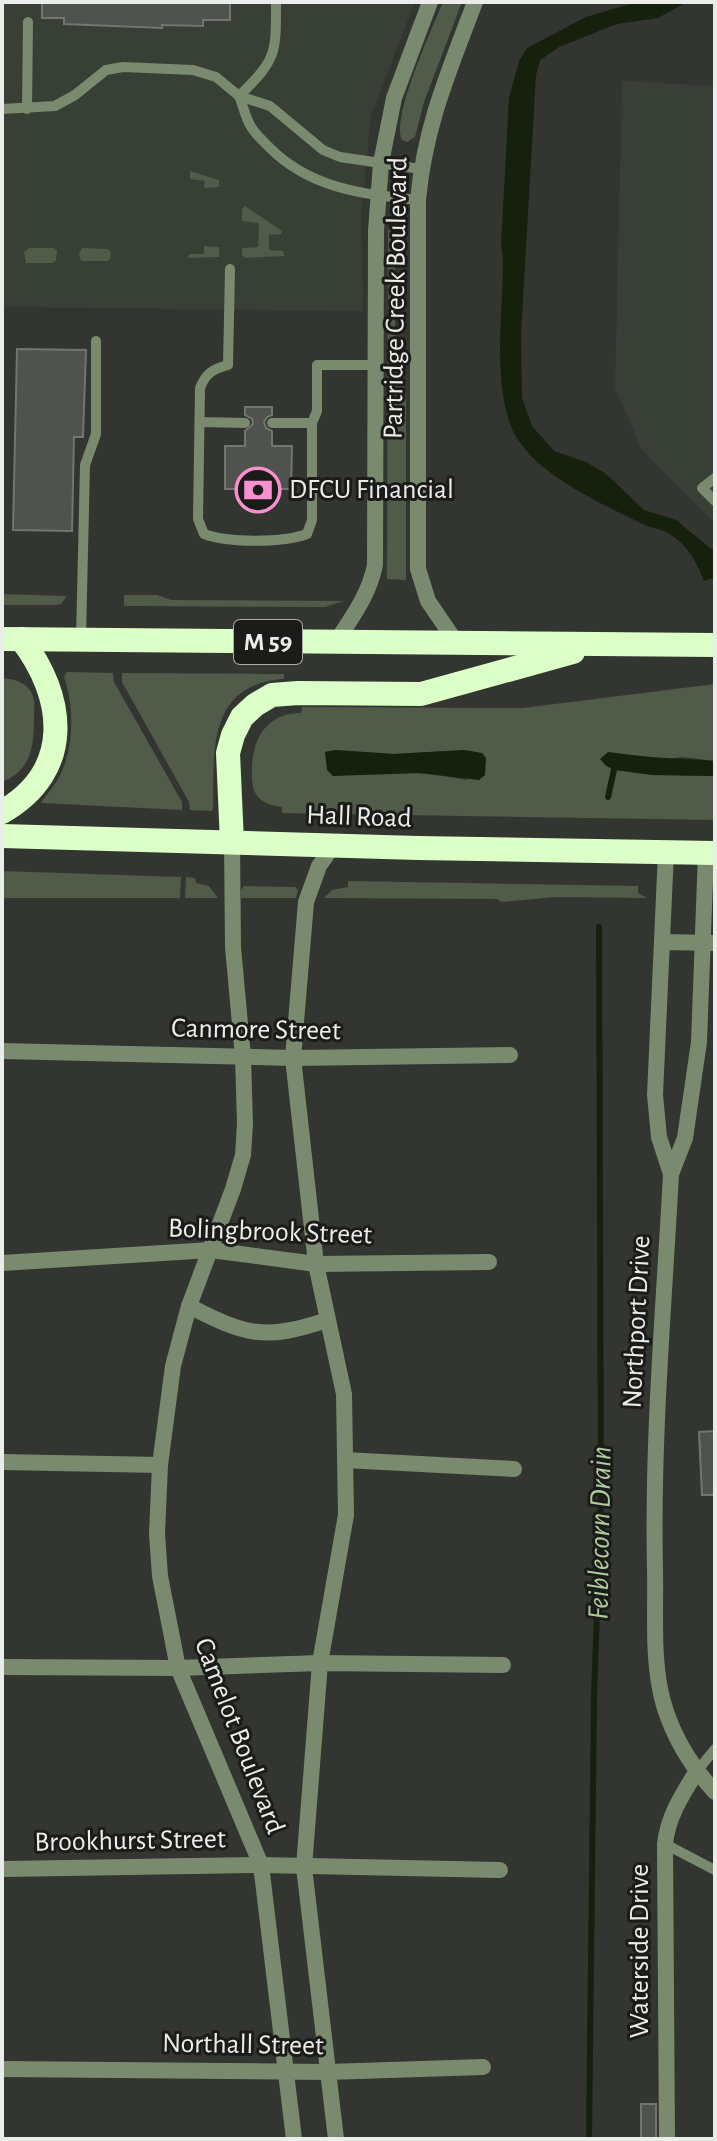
<svg xmlns="http://www.w3.org/2000/svg" width="717" height="2141" font-family="'Alegreya Sans',sans-serif">
  <rect width="100%" height="100%" fill="#323530"/>
  <g fill="#383f35">
    <polygon points="2,2 415,2 371,115 361,216 363,311 2,307"/>
    <polygon points="622,81 715,86 715,523 642,450 615,388"/>
  </g>
  <g fill="#505b49" fill-rule="evenodd">
    <path d="M 443,2 L 462,2 L 424,102 L 415,137 L 407,142 L 402,140 C 391,117 432,29 443,2 Z"/>
    <polygon points="190,171 219,180 219,187 204,188 205,181 190,179"/>
    <polygon points="245,206 282,231 281,234 269,235 269,250 283,251 284,256 246,258 242,256 242,248 258,247 259,223 242,221 242,209"/>
    <polygon points="391,227 395,231 395,333 406,398 406,580 387,579 388,231"/>
    <polygon points="204,246 219,247 219,257 188,258 189,254 204,254"/>
    <polygon points="29,248 54,248 57,251 56,260 53,263 26,263 24,252"/>
    <polygon points="82,248 108,249 111,252 110,259 107,261 81,261 79,254"/>
    <polygon points="2,594 67,596 61,604 55,605 2,605"/>
    <polygon points="124,595 157,595 171,600 344,601 325,607 129,606 124,606"/>
    <path d="M 67,672 L 113,673 L 114,682 L 182,802 L 182,810 L 41,803 C 48,792 57,783 62,771 C 74,745 74,703 64,677 Z"/>
    <path d="M 122,673 L 284,674 L 284,679 C 207,684 214,751 213,809 L 211,811 L 190,810 L 189,802 L 122,682 Z"/>
    <path d="M 2,678 C 12,679 23,681 30,690 C 36,699 34,711 34,721 C 34,748 30,771 2,782 Z"/>
    <path d="M 715,684 L 715,761 L 683,757 L 666,759 L 608,752 L 615,770 L 653,775 L 715,776 L 715,820 L 282,813 L 282,807 C 274,806 265,804 259,798 C 251,790 252,777 252,767 C 253,737 268,713 301,713 L 302,707 L 523,708 ZM 335,750 L 393,754 L 465,750 L 467,780 C 429,773 386,768 347,775 L 325,752 Z"/>
    <polygon points="2,871 181,877 180,898 2,898"/>
    <polygon points="186,877 195,878 196,883 209,886 218,898 185,898"/>
    <polygon points="348,881 638,886 638,893 647,898 556,897 502,902 497,899 324,898 332,890 348,887"/>
    <polygon points="244,886 295,887 298,890 296,898 241,898 241,890"/>
  </g>
  <g fill="#15210d">
    <path d="M 637,2 L 687,2 L 658,18 L 617,24 L 559,47 L 540,60 L 536,75 L 521,334 L 522,398 L 532,426 L 554,451 L 586,462 L 605,473 L 644,510 L 676,520 L 715,552 L 715,577 L 704,581 C 697,562 687,544 668,533 C 662,529 652,528 645,525 C 604,505 526,471 510,424 C 493,373 503,312 503,259 L 501,245 L 509,98 L 519,61 L 527,48 L 586,17 Z"/>
    <polygon points="335,750 393,754 465,750 482,753 486,758 485,775 479,780 421,773 333,776 327,770 325,752"/>
    <path d="M 608,752 C 644,758 679,758 715,761 L 715,776 L 653,775 L 615,770 L 606,766 L 600,759 Z"/>
  </g>
  <g fill="none" stroke-linecap="round" stroke-linejoin="round">
    <g stroke="#15210d" stroke-width="6">
      <polyline points="608,797 615,765"/>
      <polyline points="589,2139 594,1697 601,1495 599,927"/>
    </g>
  </g>
  <g fill="#4f524d" stroke="#727570" stroke-width="2">
    <polygon points="42,2 230,2 230,20 203,20 203,26 162,25 162,28 64,24 64,18 42,18"/>
    <polygon points="17,349 86,350 83,437 74,437 72,531 13,530"/>
    <polygon points="245,407 272,407 272,415 267,417 264,422 266,428 272,431 272,446 292,446 291,489 271,489 271,503 245,503 245,489 225,489 225,446 245,446 245,431 253,424 252,419 245,415"/>
    <polygon points="715,1431 715,1495 702,1495 699,1432"/>
    <rect x="641" y="2104" width="15" height="35"/>
  </g>
  <g fill="none" stroke-linecap="round" stroke-linejoin="round">
    <g stroke="#798a6e" stroke-width="10">
      <path d="M 239,96 C 243,105 245,116 250,125 C 254,133 263,141 270,148 C 311,189 363,194 418,200"/>
      <path d="M 239,96 C 277,59 276,54 276,2"/>
      <polyline points="2,109 55,106 75,95 106,70 123,67 193,70 216,77 239,96 270,106 323,150 340,157 421,169"/>
      <polyline points="27,109 28,22"/>
      <path d="M 230,269 L 228,365 C 213,369 206,373 200,388 L 198,519 L 204,534 C 228,543 283,543 307,534 L 312,520 L 312,423 L 317,411 L 317,365 L 375,365"/>
      <polyline points="200,422 245,423"/>
      <polyline points="272,423 312,423"/>
      <polyline points="715,478 702,488 715,501"/>
      <polyline points="81,638 85,465 96,434 96,341"/>
      <polyline points="697,1771 715,1749"/>
      <polyline points="665,1844 715,1870"/>
    </g>
    <g stroke="#798a6e" stroke-width="16">
      <path d="M 336,642 C 352,617 369,595 375,565 L 376,231 L 381,163 L 394,98 L 430,2"/>
      <path d="M 456,642 L 428,601 L 418,569 L 418,200 C 425,125 449,71 475,2"/>
      <polyline points="232,842 233,947 243,1057 245,1124 243,1155 233,1189 189,1306 173,1366 160,1465 157,1534 160,1576 178,1668 261,1865 294,2139"/>
      <polyline points="333,846 319,866 306,902 293,1058 316,1264 344,1394 346,1515 320,1663 304,1867 336,2139"/>
      <polyline points="666,852 655,1095 659,1137 671,1174"/>
      <path d="M 706,853 L 699,1042 L 685,1138 L 671,1174 C 664,1306 652,1438 655,1570 C 656,1612 652,1657 662,1698 C 671,1733 690,1765 715,1792"/>
      <polyline points="662,942 713,943"/>
      <polyline points="2,1051 293,1058 510,1055"/>
      <polyline points="2,1263 211,1250 316,1264 489,1262"/>
      <path d="M 189,1306 C 245,1335 265,1341 327,1320"/>
      <polyline points="345,1460 514,1469"/>
      <polyline points="2,1462 160,1465"/>
      <polyline points="2,1667 178,1668 320,1663 503,1665"/>
      <polyline points="2,1869 261,1865 500,1870"/>
      <polyline points="2,2069 327,2072 483,2067"/>
      <path d="M 667,2139 L 665,1844 C 668,1816 682,1795 697,1771"/>
    </g>
    <g stroke="#dcfec7" stroke-width="24">
      <polyline points="2,639 715,645"/>
      <path d="M 2,812 C 74,771 66,697 21,639"/>
      <polyline points="2,836 418,848 715,853"/>
      <polyline points="232,842 228,753 233,735 242,717 255,705 272,695 298,693 421,694 573,652"/>
    </g>
  </g>
  <defs>
    <g id="bank-ring" transform="scale(2.3)"><circle r="9.5" fill="#1b1c1a" stroke="#f690cf" stroke-width="1.5"/><path d="M-6-4H6V4H-6ZM0-2.3a2.3 2.3 0 1 0 0 4.6a2.3 2.3 0 1 0 0-4.6Z" fill="#f690cf"/></g>
  </defs>
  <g fill-rule="evenodd">
    <use href="#bank-ring" x="258" y="490"/>
  </g>
  <g text-anchor="middle" dominant-baseline="central" stroke-width="6" stroke-linejoin="round" paint-order="stroke">
    <rect fill="#1b1c1a" stroke="#adaeac" stroke-width="2" x="234" y="620" width="68" height="44" rx="6"/>
    <g font-size="26" font-weight="bold" fill="#ebedea">
      <text x="268" y="642">M 59</text>
    </g>
    <g font-size="28" fill="#ebedea" stroke="#1b1c1a">
      <text transform="translate(396 298) rotate(-89)">Partridge Creek Boulevard</text>
      <text transform="translate(359 817) rotate(2)">Hall Road</text>
      <text transform="translate(256 1030) rotate(1)">Canmore Street</text>
      <text transform="translate(270 1232) rotate(2)">Bolingbrook Street</text>
      <text transform="translate(637 1322) rotate(-87)">Northport Drive</text>
      <text transform="translate(239 1736) rotate(69)">Camelot Boulevard</text>
      <text transform="translate(130 1841) rotate(-1)">Brookhurst Street</text>
      <text transform="translate(640 1951) rotate(-90)">Waterside Drive</text>
      <text transform="translate(243 2045) rotate(1)">Northall Street</text>
    </g>
    <g font-size="28" fill="#ebedea" stroke="#1b1c1a" text-anchor="start">
      <text x="289" y="490">DFCU Financial</text>
    </g>
    <g font-size="30" font-style="italic" fill="#aecb9c" stroke="#1b1c1a">
      <text transform="translate(600 1533) rotate(-89)">Feiblecorn Drain</text>
    </g>
  </g>
  <rect width="717" height="2141" fill="none" stroke="#ebedea" stroke-width="8"/>
</svg>
